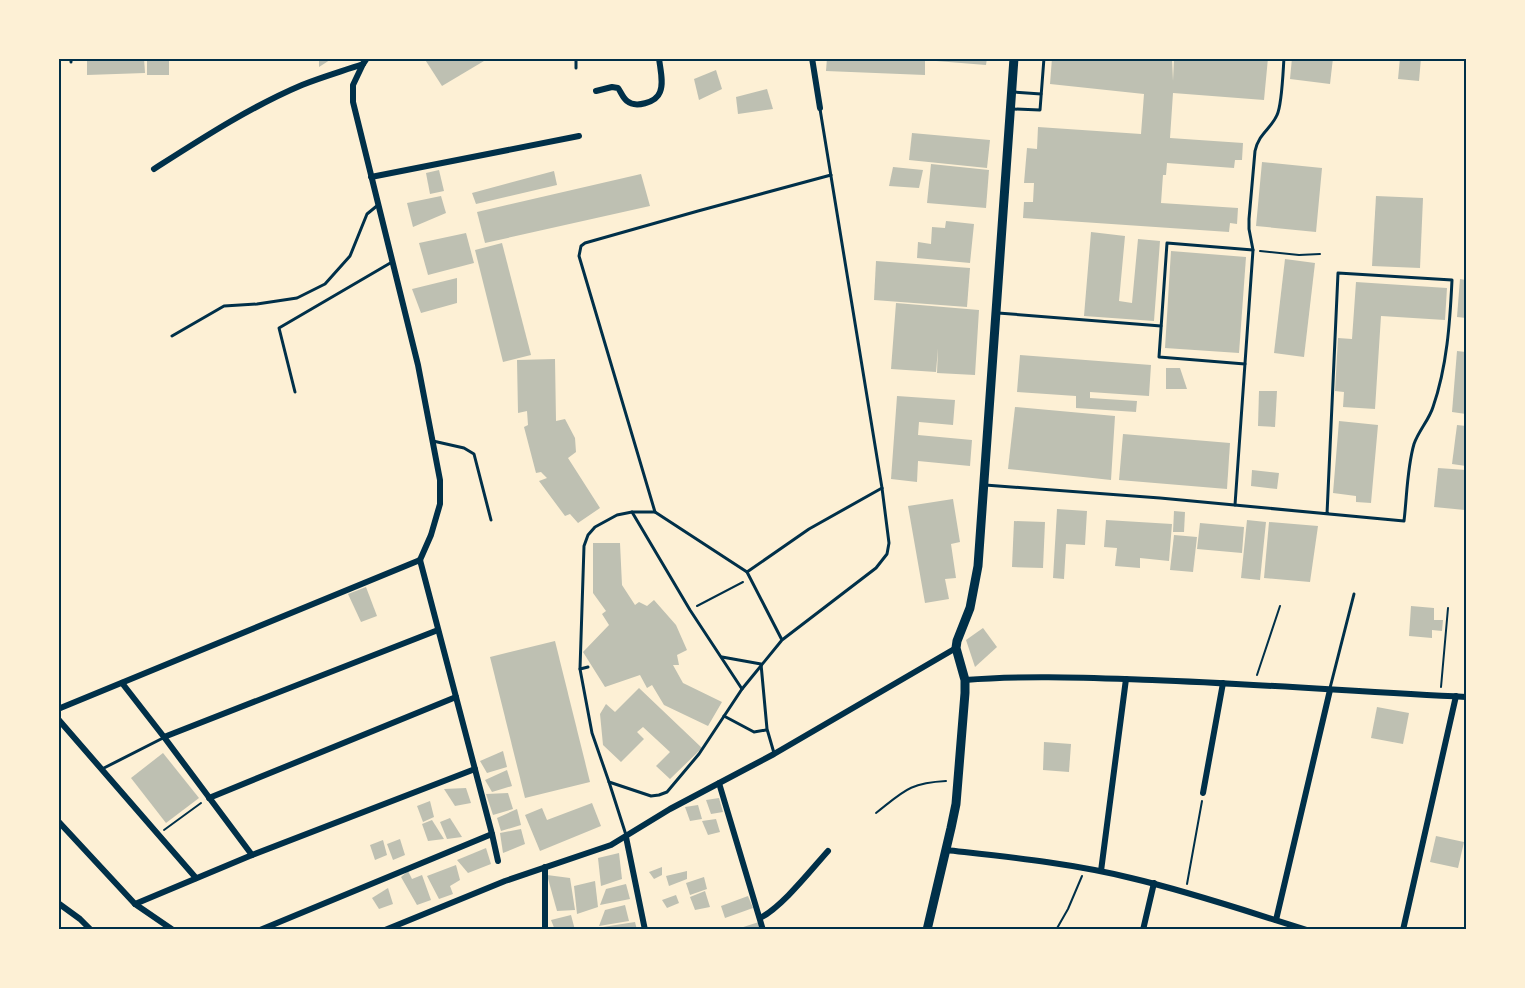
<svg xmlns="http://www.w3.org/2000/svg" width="1525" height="988" font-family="'Asap Condensed',sans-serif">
  <rect width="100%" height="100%" fill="#fdf0d5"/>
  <g fill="#bec0b2">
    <polygon points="87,58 144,58 145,73 87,75"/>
    <rect x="147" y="58" width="22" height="17"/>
    <polygon points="319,58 333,58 319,67"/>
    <polygon points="424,58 489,58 442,86"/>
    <polygon points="827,58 925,58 925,75 826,71"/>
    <polygon points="936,58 987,58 986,65 936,61"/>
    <polygon points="1052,58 1172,58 1173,81 1174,58 1268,58 1264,100 1173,93 1170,138 1243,143 1242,160 1235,160 1234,168 1167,163 1166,175 1163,175 1161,203 1238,208 1237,224 1230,223 1229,232 1023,218 1024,202 1033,202 1034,183 1024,183 1027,148 1037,149 1038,127 1141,134 1144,94 1050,84"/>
    <polygon points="1292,58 1333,58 1330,84 1290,79"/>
    <polygon points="1400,58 1421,58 1419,81 1398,79"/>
    <polygon points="716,70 722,89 699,100 694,79"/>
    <polygon points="767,89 773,109 738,114 736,97"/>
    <polygon points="912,133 990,140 987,168 909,160"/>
    <polygon points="1262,162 1322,168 1316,232 1256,226"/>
    <polygon points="931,164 989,170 986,208 927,203"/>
    <polygon points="893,167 923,170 919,188 889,186"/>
    <polygon points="439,170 444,191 430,194 426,173"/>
    <polygon points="554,171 557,185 476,204 472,193"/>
    <polygon points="641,174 650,206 485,243 477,212"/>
    <polygon points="441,196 446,213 413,227 407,203"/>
    <polygon points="1376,196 1423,198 1420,268 1372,266"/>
    <polygon points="946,221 974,224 970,263 917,258 918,242 931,244 932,227 945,228"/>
    <polygon points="1091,232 1125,236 1119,301 1132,303 1138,239 1160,241 1154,321 1084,316"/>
    <polygon points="466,233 474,263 428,275 419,243"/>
    <polygon points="502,243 531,355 503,362 475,250"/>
    <polygon points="1171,251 1246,257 1239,353 1165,348"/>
    <polygon points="1285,259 1315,263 1304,357 1274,353"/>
    <polygon points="876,261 970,268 967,307 874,300"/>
    <polygon points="457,278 457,303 421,313 412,289"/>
    <polygon points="1460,279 1466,280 1466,318 1457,317"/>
    <polygon points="1356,282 1447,288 1445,320 1381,316 1375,409 1343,407 1344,392 1335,391 1338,338 1352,339"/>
    <polygon points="896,303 979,310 975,375 937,373 938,348 936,372 891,369"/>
    <polygon points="1457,351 1466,352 1466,414 1452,412"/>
    <polygon points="1020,355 1151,365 1149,396 1090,392 1090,398 1137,401 1136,412 1076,408 1076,396 1017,392"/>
    <polygon points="555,359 556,421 565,419 575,438 576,452 568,458 600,508 578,523 570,514 565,516 539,481 547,478 541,472 536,473 524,427 528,425 527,411 518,413 517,360"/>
    <polygon points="1166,368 1180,368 1187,389 1166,389"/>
    <polygon points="1259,391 1277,391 1275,427 1258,426"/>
    <polygon points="897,396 955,400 953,425 919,422 918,435 972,440 970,466 918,461 917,482 891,479"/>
    <polygon points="1015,407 1115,416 1111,480 1008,469"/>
    <polygon points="1339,421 1378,425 1371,503 1356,502 1356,496 1333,493"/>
    <polygon points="1457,425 1466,426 1466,466 1452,464"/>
    <polygon points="1123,434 1230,443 1227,489 1119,480"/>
    <polygon points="1438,468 1466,470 1465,510 1434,507"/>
    <polygon points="1252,470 1279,473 1277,489 1251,486"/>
    <polygon points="953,499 960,542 951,544 956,578 945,579 949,599 925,603 908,506"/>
    <polygon points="1057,509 1087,511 1085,545 1066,544 1064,579 1053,578"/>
    <polygon points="1174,511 1185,512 1184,532 1173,532"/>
    <polygon points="1106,520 1172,524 1169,561 1140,558 1140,568 1115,566 1117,548 1104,547"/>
    <polygon points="1247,520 1266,522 1260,580 1241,578"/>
    <polygon points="1014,521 1045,522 1043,568 1012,567"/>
    <polygon points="1269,522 1318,526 1310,582 1264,578"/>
    <polygon points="1200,523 1244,527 1242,553 1197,549"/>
    <polygon points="1174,535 1197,537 1193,572 1170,570"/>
    <polygon points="593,543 620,543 622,585 635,605 639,602 647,606 654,600 676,625 687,650 677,655 679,665 673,665 683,683 722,702 708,726 664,705 652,685 647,688 640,675 605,687 583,652 609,625 602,614 606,611 593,593"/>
    <polygon points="366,587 377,616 361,622 348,594"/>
    <polygon points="1411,606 1434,608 1434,620 1443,620 1442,631 1432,630 1432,638 1409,636"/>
    <polygon points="983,628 997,647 975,667 966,640"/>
    <polygon points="555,641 590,782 525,798 490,657"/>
    <polygon points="639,688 702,748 670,779 656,766 670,752 643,727 637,732 644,739 621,762 603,745 600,714 606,704 615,712"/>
    <polygon points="1377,707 1409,713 1403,744 1371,738"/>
    <polygon points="1044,742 1071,744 1069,772 1043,770"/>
    <polygon points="503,751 507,767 487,773 480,761"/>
    <polygon points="163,753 199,798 166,823 131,778"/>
    <polygon points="507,770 512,786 492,792 485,780"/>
    <polygon points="466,788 471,803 455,806 444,789"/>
    <polygon points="508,793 513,809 493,815 486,794"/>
    <polygon points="719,798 723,812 711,814 706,800"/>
    <polygon points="430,801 434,817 423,822 417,806"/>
    <polygon points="592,803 601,826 540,851 525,815 542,808 547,820"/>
    <polygon points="698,805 702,819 690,821 685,807"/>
    <polygon points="517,809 521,825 501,831 497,818"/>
    <polygon points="450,818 462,837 447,839 440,822"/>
    <polygon points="716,819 720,832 708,835 702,821"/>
    <polygon points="432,820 444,839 428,841 422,824"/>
    <polygon points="521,829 525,844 503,853 500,833"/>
    <polygon points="1436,836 1464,842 1458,868 1430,862"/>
    <polygon points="400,839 405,855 393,860 387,844"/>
    <polygon points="383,840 387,855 375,860 370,845"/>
    <polygon points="486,848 491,864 468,873 457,860"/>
    <polygon points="619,853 622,879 601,886 598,858"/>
    <polygon points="456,865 460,880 450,886 453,894 439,899 427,876"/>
    <polygon points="662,867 662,875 654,879 649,872"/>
    <polygon points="408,871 412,879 422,875 431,900 417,905 401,877"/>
    <polygon points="687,871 687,879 669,886 666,876"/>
    <polygon points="547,875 570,878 575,910 557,911"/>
    <polygon points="704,877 707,889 690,895 686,883"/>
    <polygon points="595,881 598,907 577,914 574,886"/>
    <polygon points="626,884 630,899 600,905 606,889"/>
    <polygon points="388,888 393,904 379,909 372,898"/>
    <polygon points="705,891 710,907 695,910 690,897"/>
    <polygon points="676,895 679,903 667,908 662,900"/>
    <polygon points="748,896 753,908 725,918 721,906"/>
    <polygon points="625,905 629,921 599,926 605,910"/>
    <polygon points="571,915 575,930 555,930 551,920"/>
    <polygon points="635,922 637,930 604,930 603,927"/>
    <polygon points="759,922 761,930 737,930 737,929"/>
  </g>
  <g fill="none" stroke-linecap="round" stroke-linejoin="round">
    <g stroke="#003049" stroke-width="2">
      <polyline points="1260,251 1299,255 1320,254"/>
      <polyline points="697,606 743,582"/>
      <polyline points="1257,675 1280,606"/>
      <polyline points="1441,687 1448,608"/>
      <path d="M 876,813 C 904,791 909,783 946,781"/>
      <polyline points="164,830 201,803"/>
      <polyline points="1187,884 1202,801"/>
      <polyline points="1056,930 1068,909 1082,876"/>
    </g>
    <g stroke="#003049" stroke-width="3">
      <polyline points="71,58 71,62"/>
      <polyline points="576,68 576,58"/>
      <polyline points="1013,92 1041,94"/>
      <polyline points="1013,109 1040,110 1044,58"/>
      <polyline points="998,313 1161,326"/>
      <polyline points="172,336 224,306 257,304 297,298 325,284 350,256 367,214 378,205"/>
      <polyline points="1245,364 1159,357 1167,243 1253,250"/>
      <polyline points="295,392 279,328 392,262"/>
      <polyline points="433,441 464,448 474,454 491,520"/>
      <path d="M 985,485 L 1160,498 L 1404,521 C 1407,496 1407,468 1414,444 C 1419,430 1429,420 1433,407 C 1447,367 1450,322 1452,280 L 1338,273 L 1327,514"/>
      <path d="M 1235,505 L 1253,250 L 1249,229 L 1249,219 L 1255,151 C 1259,133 1271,129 1277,115 C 1282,105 1283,72 1284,58"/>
      <polyline points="632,512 690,610 742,689"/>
      <polyline points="655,512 579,256 581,246 585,243 698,211 831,175"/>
      <polyline points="747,572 809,529 882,488"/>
      <polyline points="782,640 747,572 655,512 632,512 617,515 595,527 588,535 584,546 580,669 592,733 609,782 651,796 659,795 667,792 699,754 742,689 782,640 876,568 887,554 889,543 882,488 820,109"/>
      <polyline points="722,657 761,664 767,729 774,753"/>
      <polyline points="580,669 588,667"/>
      <polyline points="1330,688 1354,594"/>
      <polyline points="724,716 754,732 766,730"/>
      <polyline points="102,769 163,738"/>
      <polyline points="609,782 626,835"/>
    </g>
    <g stroke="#003049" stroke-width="6">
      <polyline points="367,58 363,64 353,85 353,102 418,365 440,480 440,504 431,535 420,560"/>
      <polyline points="812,58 820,108"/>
      <path d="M 596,91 L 612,87 L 618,88 C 621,92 623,98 627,101 C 635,108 656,103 660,92 C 664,83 660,68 659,58"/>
      <path d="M 154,169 C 201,139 250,107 302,85 C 322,77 343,71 363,64"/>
      <polyline points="371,177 579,136"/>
      <polyline points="420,560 492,834 498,861"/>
      <path d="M 965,680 C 1028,675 1090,678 1152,680 C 1257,684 1362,692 1466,697"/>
      <polyline points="122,683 164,737 252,855"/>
      <polyline points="58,709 420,560"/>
      <polyline points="58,719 196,878"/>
      <polyline points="164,737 438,630"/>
      <polyline points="719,783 763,930"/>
      <polyline points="1203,793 1223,683"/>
      <polyline points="209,798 456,697"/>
      <polyline points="58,821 135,904 173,930"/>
      <polyline points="626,837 645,930"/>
      <path d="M 946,850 C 1008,857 1070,863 1131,878 C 1191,892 1249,912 1307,930"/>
      <polyline points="545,867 545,930"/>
      <polyline points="1101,871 1126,679"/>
      <polyline points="58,903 80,919 91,930"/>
      <polyline points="135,904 252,855 475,769"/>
      <path d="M 760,918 C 782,907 810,871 828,851"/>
      <polyline points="1276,920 1330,690"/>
      <polyline points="260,930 492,834"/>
      <polyline points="385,930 505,881 611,845 670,809 774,754 956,648"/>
      <polyline points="1143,930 1154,883"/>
      <polyline points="1403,930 1456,696"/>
    </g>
    <polyline stroke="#003049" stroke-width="9" points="927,930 951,828 956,804 965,693 965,680 956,648 957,641 970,608 978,566 1014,58"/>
  </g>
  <rect width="1525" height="988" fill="none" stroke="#fdf0d5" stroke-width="120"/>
  <rect x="60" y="60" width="1405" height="868" fill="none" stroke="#003049" stroke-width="2"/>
</svg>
